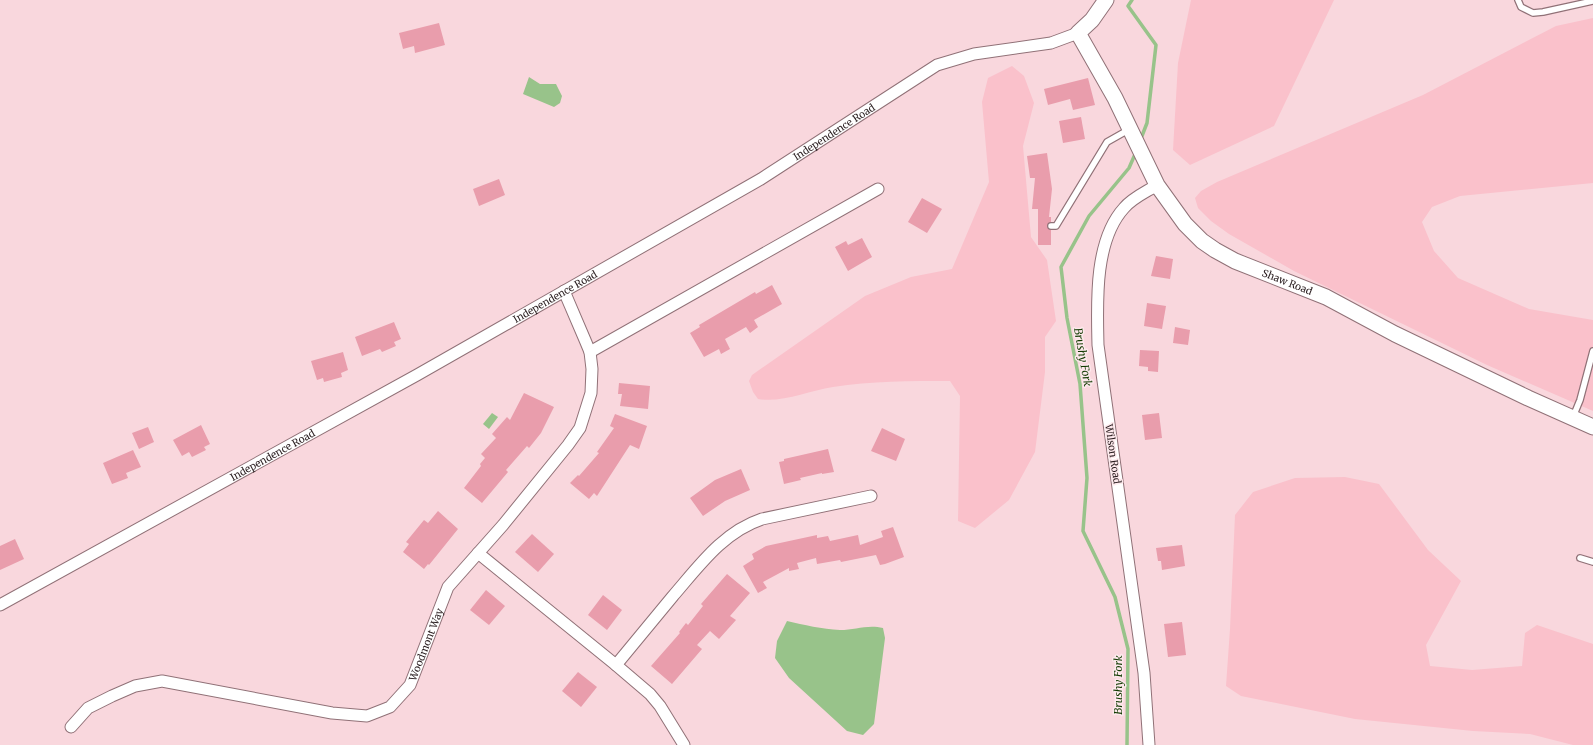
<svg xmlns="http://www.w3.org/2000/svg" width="1593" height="745" viewBox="0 0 1593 745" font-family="Merriweather,serif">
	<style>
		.green { fill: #fac1cb }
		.water { fill: #98c38a }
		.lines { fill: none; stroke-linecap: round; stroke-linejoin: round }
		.stream { stroke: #98c38a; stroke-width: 3.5 }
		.building { fill: #e99dac }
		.service-casing { stroke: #907177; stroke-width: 8 }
		.minor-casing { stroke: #907177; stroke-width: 13 }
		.secondary-casing { stroke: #907177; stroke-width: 17 }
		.service { stroke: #fff; stroke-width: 5.5 }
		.minor { stroke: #fff; stroke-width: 11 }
		.secondary { stroke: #fff; stroke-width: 15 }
		.labels { text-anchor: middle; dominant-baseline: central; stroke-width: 3; stroke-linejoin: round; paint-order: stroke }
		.street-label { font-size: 10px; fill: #291d1f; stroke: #fde9ec }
		.water-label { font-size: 11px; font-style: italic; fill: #113a00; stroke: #fde9ec }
	</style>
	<rect width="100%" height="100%" fill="#f9d7dd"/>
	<g class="green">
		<polygon points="1191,0 1334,0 1274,126 1190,165 1173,150 1178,63"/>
		<polygon points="1593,18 1593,183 1460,196 1432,207 1422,222 1434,251 1458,278 1529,309 1593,320 1593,411 1487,365 1294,271 1229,234 1211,221 1198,208 1195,198 1201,191 1217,182 1423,95 1556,26"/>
		<path d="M1012 66 1024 76 1034 103 1023 146 1031 237 1047 260 1056 321 1045 337V372L1035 452 1009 500 975 528 958 521 960 396 950 381C911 381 871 381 833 387 808 391 782 403 758 399L753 392 749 381 752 375 865 296 911 277 952 269 989 182 982 102 988 78Z"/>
		<polygon points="1345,477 1379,484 1428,550 1461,581 1426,645 1430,666 1472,670 1522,666 1525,633 1537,625 1593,644 1593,745 1573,745 1530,734 1473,731 1355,719 1241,696 1226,686 1230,629 1235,515 1253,492 1295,478"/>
	</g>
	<g class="water">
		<polygon points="529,77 540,84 556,84 562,96 560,103 554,107 523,94"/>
		<polygon points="492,413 498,417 489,429 483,424"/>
		<path d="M787 621C804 625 822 629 840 630 855 630 868 624 883 628L885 638 874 724 863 735 847 731 789 678 775 658 777 641Z"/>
	</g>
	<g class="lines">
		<g class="stream">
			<polyline points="1132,0 1128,6 1156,45 1147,123 1140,141"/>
			<polyline points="1127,745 1128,649 1115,597 1083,531 1087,478 1080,384 1067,318 1061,267 1089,216 1129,168 1136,152"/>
		</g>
	</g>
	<g class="building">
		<polygon points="439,23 445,45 415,53 414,46 403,49 399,33"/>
		<polygon points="1088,78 1095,105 1073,110 1070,99 1048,105 1044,89"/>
		<polygon points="1081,117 1085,139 1063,143 1059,121"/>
		<polygon points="1047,153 1052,189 1049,217 1051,217 1051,222 1047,226 1048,228 1051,230 1051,245 1038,245 1038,209 1032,209 1035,178 1030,178 1027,156"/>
		<polygon points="499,179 505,195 479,206 473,189"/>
		<polygon points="922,198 942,209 927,233 908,222"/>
		<polygon points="862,238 872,257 848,271 835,247 846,241 848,245"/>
		<polygon points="1156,256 1173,259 1170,279 1151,276"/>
		<polygon points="772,285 782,304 754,320 758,327 750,333 746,327 725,339 730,349 721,354 719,349 704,357 690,333 700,327 699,325 755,292 756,294"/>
		<polygon points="1147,303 1166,306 1162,329 1144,326"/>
		<polygon points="394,322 401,339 394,342 396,346 382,352 380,349 362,356 355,337"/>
		<polygon points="1175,327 1190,330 1188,345 1173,343"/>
		<polygon points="1140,350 1159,351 1158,372 1148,371 1148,367 1139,366"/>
		<polygon points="343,352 348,370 341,373 342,377 324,382 323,378 317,380 311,361"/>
		<polygon points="619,383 650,386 648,409 620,406 622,394 618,394"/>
		<polygon points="524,393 554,407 541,433 529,448 527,446 506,470 508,472 482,503 464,488 481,466 480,464 485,458 481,454 496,438 492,434 507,417 510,420"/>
		<polygon points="1159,413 1162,438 1145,440 1142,415"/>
		<polygon points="615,414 647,426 639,449 630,445 597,496 594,493 589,499 570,483 578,475 579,476 599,453 597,452 614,428 610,426"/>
		<polygon points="201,425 210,444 204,447 206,450 192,457 189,452 182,456 173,440"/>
		<polygon points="148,427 154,442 139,449 132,433"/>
		<polygon points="882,428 905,439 896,461 871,451"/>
		<polygon points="828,449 834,472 822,474 822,473 800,478 801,480 784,484 779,462 784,461 784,459"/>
		<polygon points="133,450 141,467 126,473 128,478 112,484 103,463"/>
		<polygon points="741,469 750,490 725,501 703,516 690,498 715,480"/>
		<polygon points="438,511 458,529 429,565 428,564 424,569 403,552 409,544 406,542 424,520 428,523"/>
		<polygon points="893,527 904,557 885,564 880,565 876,555 841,562 840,560 817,564 816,558 797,563 799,569 789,571 789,568 763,582 767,588 758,593 743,566 754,559 752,554 766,546 817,535 817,538 828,536 830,541 858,535 860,545 883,537 881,531"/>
		<polygon points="532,534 554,554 538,572 515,552"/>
		<polygon points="15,539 24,559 0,570 0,546"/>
		<polygon points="1182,545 1185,566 1162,570 1161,561 1158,561 1156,548"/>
		<polygon points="727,574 750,593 730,616 736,620 719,639 710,631 697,645 702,649 672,684 651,666 680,633 679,632 686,623 688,625 703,606 701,604"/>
		<polygon points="486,590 505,606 489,625 470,610"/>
		<polygon points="603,595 622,610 607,630 588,615"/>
		<polygon points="1182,622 1186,655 1168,657 1164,624"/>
		<polygon points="578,672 597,687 581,707 562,691"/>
	</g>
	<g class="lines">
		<g class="service-casing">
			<g id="service">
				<polyline points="1518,0 1521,7 1533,13 1543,12 1593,1"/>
				<polyline points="1051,226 1056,226 1107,142 1130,129"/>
				<polyline points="1573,417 1580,400 1593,351"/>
				<polyline points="1580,558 1593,562"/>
			</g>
		</g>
		<g class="minor-casing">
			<g id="minor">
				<polyline points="590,352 878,189"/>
				<polyline points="478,553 616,665 650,694 660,706 684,745"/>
				<path id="s1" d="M0 605 417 375 761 179 937 65 974 54 1051 43 1078 33"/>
				<path d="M616 665C635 642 654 619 673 596 699 566 723 532 762 519L871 496"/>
				<path id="s2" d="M71 727 88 708 112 696 135 686 162 681 332 713 367 716 390 707 410 685 448 587 503 525 568 445 580 428 591 393 592 369 590 352 585 340 564 291"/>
				<path d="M1149 745 1144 673 1098 345C1097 303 1094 241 1124 208 1132 198 1146 192 1157 185"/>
			</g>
		</g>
		<g class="secondary-casing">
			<g id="secondary">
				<path id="s3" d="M1106 0 1092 20 1078 33 1115 98 1157 185 1185 224 1202 241 1215 250 1235 261 1326 297 1395 334 1528 398 1593 427"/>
			</g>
		</g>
		<use href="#service" class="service"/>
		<use href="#minor" class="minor"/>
		<use href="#secondary" class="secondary"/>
	</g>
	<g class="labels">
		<g class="street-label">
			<text stroke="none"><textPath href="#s1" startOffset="959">Independence Road</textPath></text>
			<text stroke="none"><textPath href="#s3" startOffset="382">Shaw Road</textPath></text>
			<text stroke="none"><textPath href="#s1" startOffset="635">Independence Road</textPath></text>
			<text transform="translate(1113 454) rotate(82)">Wilson Road</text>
			<text stroke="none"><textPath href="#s1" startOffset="311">Independence Road</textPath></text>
			<text stroke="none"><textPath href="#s2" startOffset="411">Woodmont Way</textPath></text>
		</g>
		<g class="water-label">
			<text transform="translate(1083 357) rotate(80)">Brushy Fork</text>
			<text transform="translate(1118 685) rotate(-90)">Brushy Fork</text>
		</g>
	</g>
</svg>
